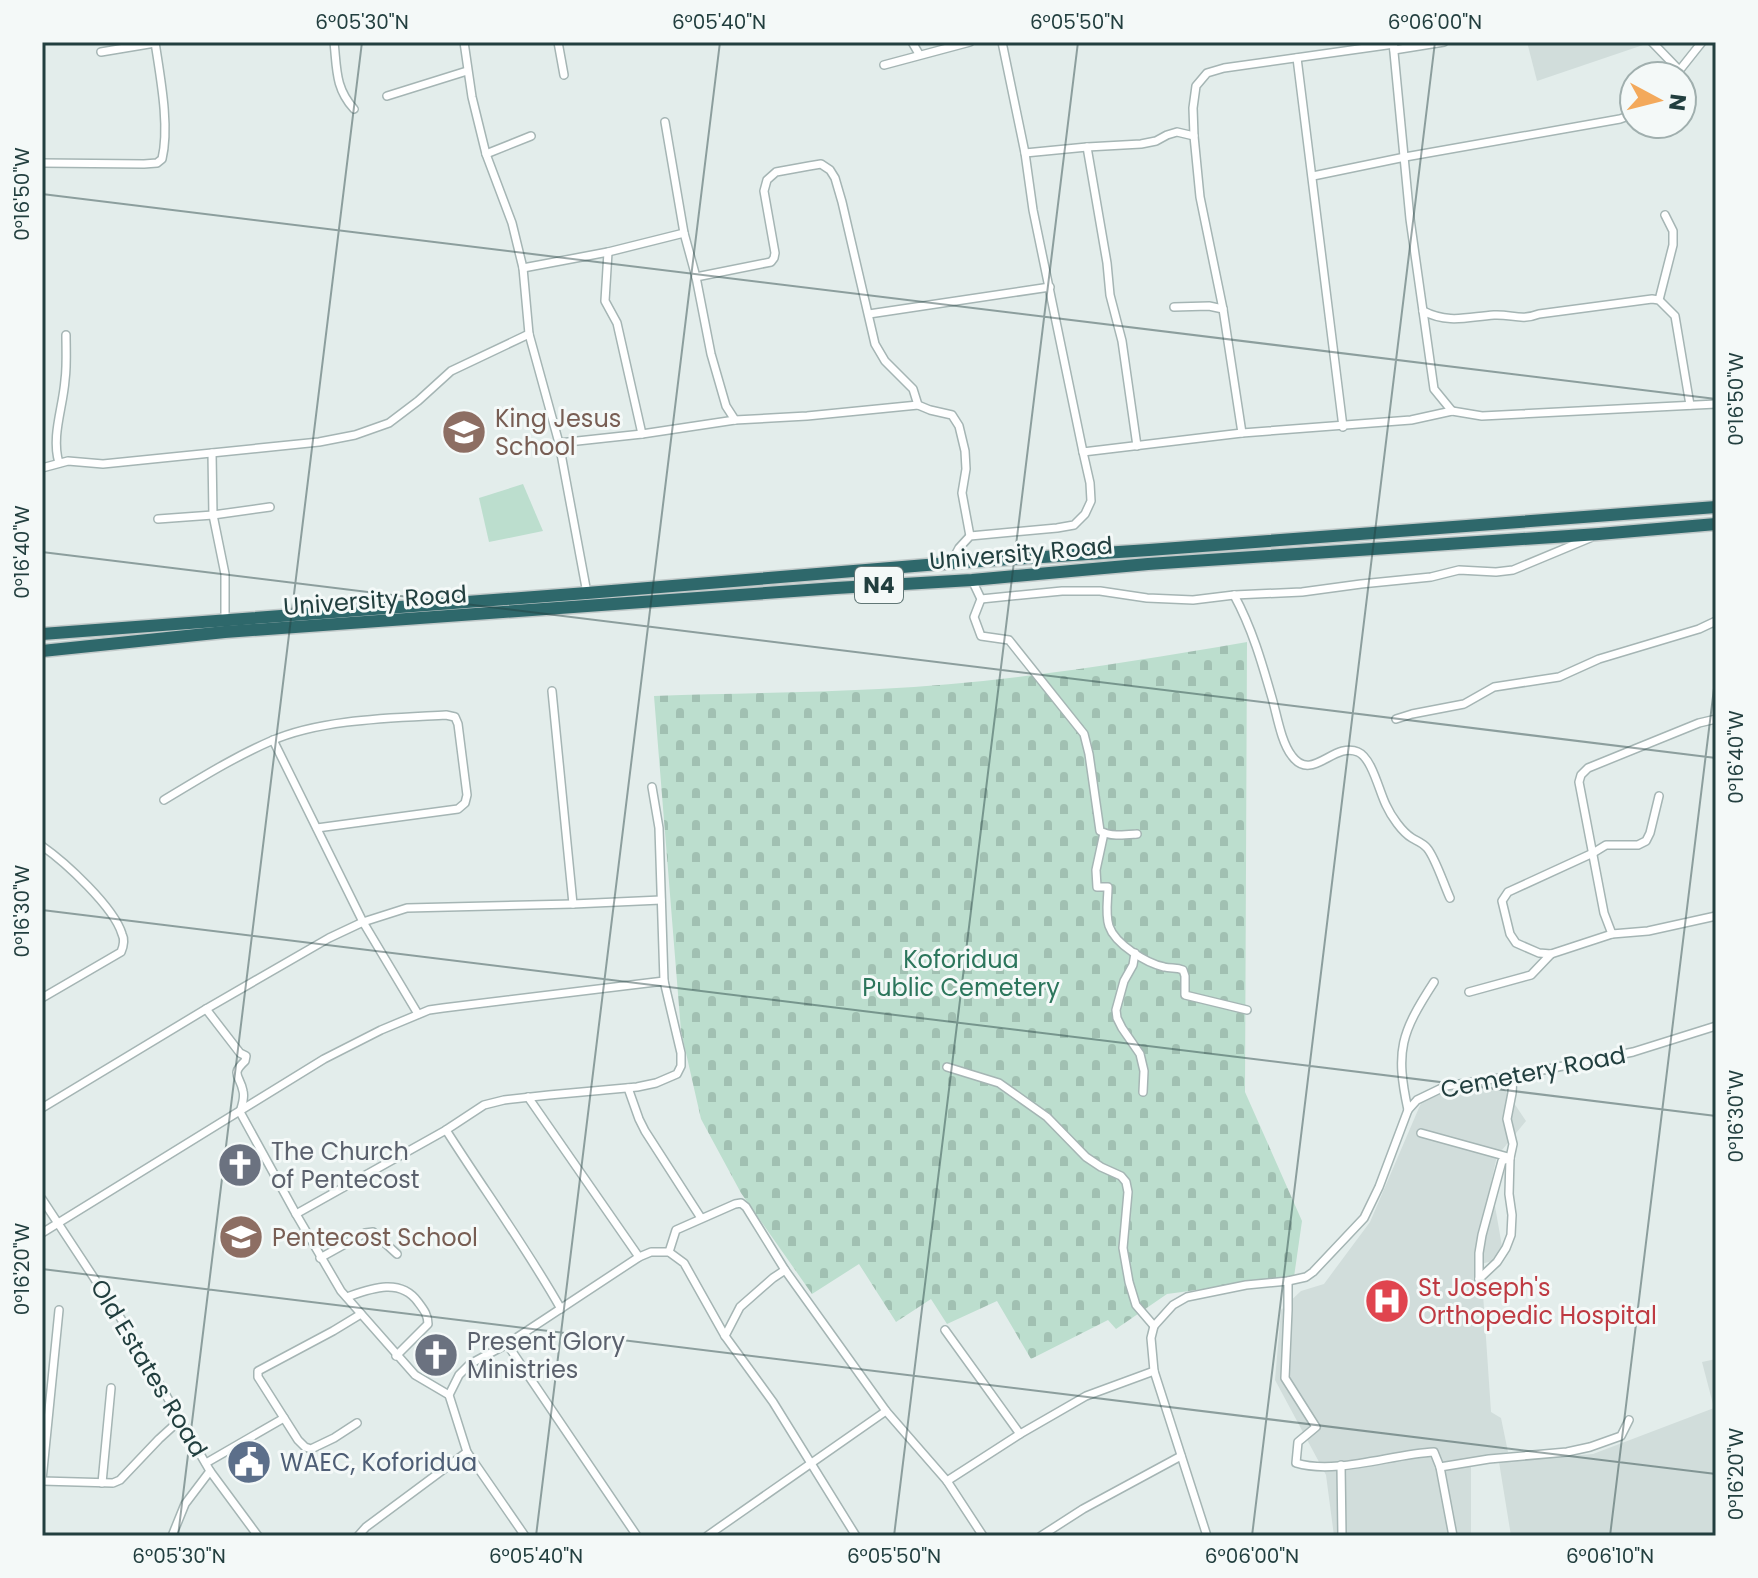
<svg xmlns="http://www.w3.org/2000/svg" width="1758" height="1578" viewBox="0 0 1758 1578" font-family="Poppins,sans-serif">
	<style>
		.built { fill: #d1dddb }
		.cemetery { fill: url(#cemetery-stones) }
		.park { fill: #bcdece }
		.lines { fill: none; stroke-linecap: round; stroke-linejoin: round }
		.street-casing { stroke: #a5b5b4; stroke-width: 10 }
		.highway-casing { stroke: #c1c9c9; stroke-width: 15 }
		.street { stroke: #fff; stroke-width: 7 }
		.highway { stroke: #2e686b; stroke-width: 12 }
		.ticks { fill: none; stroke: #223f3f; stroke-width: 2; stroke-opacity: 0.45 }
		.labels { text-anchor: middle; dominant-baseline: central; stroke-width: 6; stroke-linejoin: round; paint-order: stroke }
		.shield { fill: #f4f9f8; stroke: #617776; stroke-width: 2 }
		.shield-label { font-size: 22px; font-weight: bold; fill: #223f3f }
		.education-label { font-size: 24px; fill: #785e54; stroke: #f4f9f8; text-anchor: start }
		.street-label { font-size: 24px; fill: #223f3f; stroke: #f4f9f8 }
		.park-label { font-size: 24px; fill: #2c765c; stroke: #f4f9f8 }
		.worship-label { font-size: 24px; fill: #5b616d; stroke: #f4f9f8; text-anchor: start }
		.health-label { font-size: 24px; fill: #be3a42; stroke: #f4f9f8; text-anchor: start }
		.service-label { font-size: 24px; fill: #4e5e75; stroke: #f4f9f8; text-anchor: start }
		.neatline { fill: none; stroke: #223f3f; stroke-width: 3 }
		.ticks-label { font-size: 20px; text-anchor: middle; fill: #223f3f }
	</style>
	<defs>
		<pattern id="cemetery-stones" width="16" height="16" patternUnits="userSpaceOnUse" patternTransform="scale(2)"><rect width="16" height="16" fill="#bcdece"/><path d="M2 7V4a2 2 0 0 1 4 0v3zM10 15v-3a2 2 0 0 1 4 0v3z" fill="#a1c0b2"/></pattern>
	</defs>
	<rect width="100%" height="100%" fill="#e3edeb"/>
	<g class="built">
		<polygon points="1527,42 1644,42 1646,44 1537,81"/>
		<polygon points="1499,1081 1526,1121 1497,1156 1491,1183 1504,1258 1481,1264 1491,1412 1501,1418 1508,1452 1471,1459 1471,1536 1334,1536 1326,1475 1275,1380 1281,1310 1301,1291 1324,1284 1370,1222 1421,1103 1457,1087"/>
		<polygon points="1716,1359 1716,1536 1511,1536 1499,1462 1593,1454 1714,1408 1702,1362"/>
	</g>
	<path class="cemetery" d="M1247 642 1245 1092 1302 1221 1294 1277 1167 1294 1116 1329 1108 1320 1031 1359 997 1301 947 1324 931 1299 896 1322 859 1264 812 1294 741 1193 701 1119 681 1031 654 696C729 693 804 693 879 689 1002 683 1125 663 1247 642Z"/>
	<polygon class="park" points="523,484 543,531 489,542 479,498"/>
	<g class="lines">
		<g class="street-casing">
			<g id="street">
				<path d="M334 42C337 69 335 88 354 109"/>
				<polyline points="464,42 472,97 486,154 512,223 523,268 529,334 559,443 587,593"/>
				<polyline points="558,42 564,75"/>
				<polyline points="912,42 919,54"/>
				<polyline points="1002,42 1025,153 1033,210 1083,452 1242,433 1411,420 1452,411 1482,416 1716,404"/>
				<polyline points="1393,42 1410,219 1434,389 1452,411"/>
				<polyline points="1652,42 1679,70"/>
				<polyline points="1394,50 1444,42"/>
				<polyline points="101,52 155,43"/>
				<polyline points="1297,58 1343,427"/>
				<polyline points="884,65 970,42"/>
				<polyline points="1675,76 1702,42"/>
				<polyline points="387,96 467,71"/>
				<polyline points="665,122 684,233 696,277 711,354 726,406 735,420"/>
				<polyline points="1087,147 1107,263 1110,295 1122,341 1137,446"/>
				<polyline points="1025,153 1087,147 1141,144 1156,141 1167,135 1177,132 1194,136"/>
				<polyline points="486,154 531,136"/>
				<path d="M42 163 144 164 157 163 162 159C170 126 160 76 155 42"/>
				<polyline points="1313,176 1405,157 1620,119 1634,114"/>
				<polyline points="608,252 605,301 617,323 642,434"/>
				<polyline points="523,268 608,252 684,233"/>
				<polyline points="696,277 771,262 774,258 775,253 764,191 767,180 776,172 809,166 821,164 830,170 835,178 842,202 875,344 885,361 913,389 918,405 930,410 952,415 959,426 965,451 966,469 962,493 970,536"/>
				<polyline points="1659,300 1673,245 1673,231 1665,215"/>
				<polyline points="1174,307 1209,306 1223,309"/>
				<path d="M1423 311C1449 324 1467 317 1494 315 1512 314 1521 321 1539 314L1652 299 1659 300 1675 316 1690 405"/>
				<polyline points="869,314 1050,287"/>
				<polyline points="1242,433 1223,309 1200,197 1194,136 1193,108 1196,86 1207,73 1224,68 1394,44"/>
				<polyline points="559,443 642,434 735,420 807,416 918,405"/>
				<polyline points="212,453 213,515 225,574 225,622"/>
				<path d="M59 463C51 436 63 408 65 380 67 366 66 350 66 335"/>
				<polyline points="42,468 68,461 103,464 319,442 355,435 389,423 418,401 451,371 529,334"/>
				<polyline points="158,519 213,515 270,507"/>
				<polyline points="951,563 959,548 970,536 1057,528 1074,525 1085,514 1091,501 1090,483 1083,452"/>
				<path d="M972 580 981 599 974 617 981 636 1009 640 1084 734 1089 754 1100 831C1111 837 1125 835 1137 834"/>
				<path d="M1234 595C1252 628 1262 663 1272 698 1277 715 1281 742 1292 756 1312 783 1334 741 1358 752 1372 758 1379 791 1386 805 1391 816 1402 832 1412 838 1417 841 1423 843 1427 848 1435 857 1444 885 1450 898"/>
				<polyline points="981,599 1062,591 1100,591 1147,598 1193,600 1234,595 1302,592 1361,584 1431,577 1459,570 1496,572 1513,570 1590,538"/>
				<polyline points="552,691 573,904"/>
				<polyline points="1396,719 1412,714 1464,704 1494,687 1559,677 1599,659 1699,629 1716,621"/>
				<polyline points="1716,719 1699,723 1588,768 1581,775 1579,782 1604,913 1612,934 1648,931 1716,916"/>
				<polyline points="273,740 363,922 418,1014"/>
				<path d="M164 800C199 779 234 757 271 741 321 719 392 718 446 715L455 717 458 724 467 795 465 803 458 809 317 828"/>
				<path d="M1104 833 1096 870 1097 887H1108C1108 899 1105 914 1109 926 1115 944 1146 963 1164 967 1171 969 1176 967 1183 970L1185 976V995L1247 1010"/>
				<path d="M42 846C65 862 114 907 122 934 125 940 124 945 121 952L42 998"/>
				<polyline points="1612,934 1551,954 1539,953 1516,943 1510,934 1502,901 1508,892 1593,853 1606,845 1638,845 1646,841 1650,833 1659,796"/>
				<polyline points="1135,953 1133,965 1124,981 1116,1010 1117,1018 1122,1028 1140,1054 1144,1071 1143,1092"/>
				<polyline points="1469,992 1531,975 1551,954"/>
				<path d="M206 1009 240 1053 246 1056 245 1061C230 1075 240 1075 243 1091 245 1098 242 1105 240 1112L296 1214 341 1291 415 1375 449 1395"/>
				<polyline points="947,1067 999,1083 1047,1117 1086,1157 1101,1167 1121,1176 1126,1182 1128,1192 1123,1248 1129,1282 1136,1305 1154,1326"/>
				<polyline points="628,1088 639,1119 645,1131 701,1218"/>
				<polyline points="528,1097 639,1257"/>
				<polyline points="42,1108 206,1009 329,938 363,922 407,908 573,904 661,900"/>
				<path d="M1408 1110C1395 1050 1401 1033 1434 982"/>
				<path d="M446 1130C484 1190 526 1247 561 1309"/>
				<polyline points="1421,1133 1508,1157"/>
				<polyline points="42,1199 127,1328 210,1471 258,1536"/>
				<polyline points="296,1214 446,1130 484,1105 504,1100 549,1095 637,1087 656,1083 677,1074 681,1066 681,1053 664,981 659,828 652,787"/>
				<polyline points="42,1233 324,1059 381,1030 429,1010 443,1008 664,981"/>
				<polyline points="669,1252 676,1230 735,1204 741,1203 746,1207 785,1270 833,1337 886,1411 947,1481 983,1536"/>
				<polyline points="320,1258 365,1233 373,1232 397,1254"/>
				<polyline points="1479,1279 1497,1262 1506,1248 1511,1235 1512,1215 1509,1194 1510,1158 1513,1144 1507,1119 1512,1093 1513,1076"/>
				<polyline points="1479,1279 1479,1253 1482,1235 1502,1161 1510,1158"/>
				<path d="M1288 1281V1310L1285 1378 1316 1427 1298 1442 1296 1463C1336 1475 1392 1454 1434 1452L1440 1467 1453 1536"/>
				<path d="M347 1297C370 1289 400 1277 418 1302 424 1310 428 1315 428 1324L396 1356"/>
				<polyline points="945,1330 1020,1434"/>
				<polyline points="725,1336 740,1307 773,1278 785,1270"/>
				<polyline points="507,1344 637,1536"/>
				<polyline points="357,1423 334,1438 311,1449 305,1447 298,1440 258,1377 258,1371 333,1331 361,1314"/>
				<polyline points="206,1463 284,1418"/>
				<polyline points="1341,1465 1342,1536"/>
				<polyline points="1440,1467 1489,1459 1567,1452 1590,1447 1621,1436 1629,1420"/>
				<polyline points="42,1480 59,1310"/>
				<polyline points="42,1481 113,1483 120,1480 159,1439 181,1419"/>
				<polyline points="947,1481 1020,1434 1086,1396 1154,1371"/>
				<polyline points="102,1483 111,1388"/>
				<polyline points="172,1536 185,1504 210,1471"/>
				<polyline points="358,1536 366,1527 467,1452"/>
				<polyline points="525,1536 467,1452 449,1395 459,1375 470,1364 507,1344 639,1257 651,1252 669,1252 684,1263 725,1336 773,1402 856,1536"/>
				<polyline points="707,1536 886,1411"/>
				<polyline points="1041,1536 1083,1509 1181,1456"/>
				<polyline points="1207,1536 1154,1371 1151,1338 1154,1326 1173,1305 1187,1297 1246,1285 1288,1281 1306,1277 1313,1272 1364,1218 1379,1187 1408,1110 1417,1100 1446,1086 1513,1076 1633,1052 1716,1026"/>
			</g>
		</g>
		<g class="highway-casing">
			<g id="highway">
				<polyline points="42,634 587,593 951,563 1149,550 1716,507"/>
				<polyline points="42,651 225,632 836,588 972,580 1148,564 1599,534 1716,524"/>
			</g>
		</g>
		<use href="#street" class="street"/>
		<use href="#highway" class="highway"/>
	</g>
	<path class="ticks" d="M42 194 1716 399M42 552 1716 758M42 910 1716 1116M42 1269 1716 1474M178 1536 362 42M536 1536 720 42M894 1536 1078 42M1252 1536 1435 42M1610 1536 1716 672"/>
	<defs>
		<g id="school-disc" transform="scale(2.3)"><circle r="9.5" fill="#8d6e63" stroke="#f4f9f8"/><path d="M0-5L7-2L0 1L-7-2ZM-4 1L0 2.5L4 1V4Q0 6-4 4Z" fill="#fff"/></g>
		<g id="church-disc" transform="scale(2.3)"><circle r="9.5" fill="#6b7280" stroke="#f4f9f8"/><path d="M-1.2-6h2.4v3.5h3.3v2.4h-3.3V6h-2.4V-.1h-3.3v-2.4h3.3Z" fill="#fff"/></g>
		<g id="hospital-disc" transform="scale(2.3)"><circle r="9.5" fill="#e0444e" stroke="#f4f9f8"/><path d="M-5-5h3v3.5h4V-5h3V5h-3V1.5h-4V5h-3Z" fill="#fff"/></g>
		<g id="civic-disc" transform="scale(2.3)"><circle r="9.5" fill="#5c6f8a" stroke="#f4f9f8"/><path d="M-.6-6.5H3V-4.5H.6V-3L4-1V1h2V6H-6V1h2V-1L-.6-3ZM-1.2 2.5V6h2.4V2.5Z" fill="#fff"/></g>
	</defs>
	<g fill-rule="evenodd">
		<use href="#school-disc" x="464" y="432"/>
		<use href="#church-disc" x="240" y="1165"/>
		<use href="#school-disc" x="241" y="1237"/>
		<use href="#hospital-disc" x="1387" y="1301"/>
		<use href="#church-disc" x="436" y="1355"/>
		<use href="#civic-disc" x="249" y="1462"/>
	</g>
	<g class="labels">
		<rect class="shield" x="855" y="567" width="48" height="36" rx="6"/>
		<g class="shield-label">
			<text x="879" y="585">N4</text>
		</g>
		<g class="education-label">
			<text x="495" y="418">King Jesus<tspan x="495" dy="28">School</tspan></text>
			<text x="272" y="1237">Pentecost School</text>
		</g>
		<g class="street-label">
			<text transform="translate(1021 553) rotate(-5)">University Road</text>
			<text transform="translate(375 600) rotate(-4)">University Road</text>
			<text transform="translate(1533 1072) rotate(-11)">Cemetery Road</text>
			<text transform="translate(149 1368) rotate(59)">Old Estates Road</text>
		</g>
		<g class="park-label">
			<text x="961" y="959">Koforidua<tspan x="961" dy="28">Public Cemetery</tspan></text>
		</g>
		<g class="worship-label">
			<text x="271" y="1151">The Church<tspan x="271" dy="28">of Pentecost</tspan></text>
			<text x="467" y="1341">Present Glory<tspan x="467" dy="28">Ministries</tspan></text>
		</g>
		<g class="health-label">
			<text x="1418" y="1287">St Joseph's<tspan x="1418" dy="28">Orthopedic Hospital</tspan></text>
		</g>
		<g class="service-label">
			<text x="280" y="1462">WAEC, Koforidua</text>
		</g>
	</g>
	<rect width="1758" height="1578" fill="none" stroke="#f4f9f8" stroke-width="88"/>
	<g transform="translate(1658 100) rotate(97)"><circle r="38" fill="#f4f9f8" stroke="#a0afae" stroke-width="2"/>
	<path d="M0-6L14 30L0 20L-14 30Z" fill="#f3a95b"/>
	<text y="-12" font-size="22" font-weight="bold" text-anchor="middle" fill="#223f3f">N</text>
	</g>
	<rect x="44" y="44" width="1670" height="1490" class="neatline"/>
	<g class="ticks-label">
		<text x="362" y="29">6°05'30"N</text>
		<text x="719" y="29">6°05'40"N</text>
		<text x="1077" y="29">6°05'50"N</text>
		<text x="1435" y="29">6°06'00"N</text>
		<text transform="translate(22 194) rotate(-90)" y="7">0°16'50"W</text>
		<text transform="translate(1736 399) rotate(-90)" y="7">0°16'50"W</text>
		<text transform="translate(22 552) rotate(-90)" y="7">0°16'40"W</text>
		<text transform="translate(1736 757) rotate(-90)" y="7">0°16'40"W</text>
		<text transform="translate(22 911) rotate(-90)" y="7">0°16'30"W</text>
		<text transform="translate(1736 1116) rotate(-90)" y="7">0°16'30"W</text>
		<text transform="translate(22 1269) rotate(-90)" y="7">0°16'20"W</text>
		<text transform="translate(1736 1474) rotate(-90)" y="7">0°16'20"W</text>
		<text x="179" y="1563">6°05'30"N</text>
		<text x="536" y="1563">6°05'40"N</text>
		<text x="894" y="1563">6°05'50"N</text>
		<text x="1252" y="1563">6°06'00"N</text>
		<text x="1610" y="1563">6°06'10"N</text>
	</g>
</svg>
